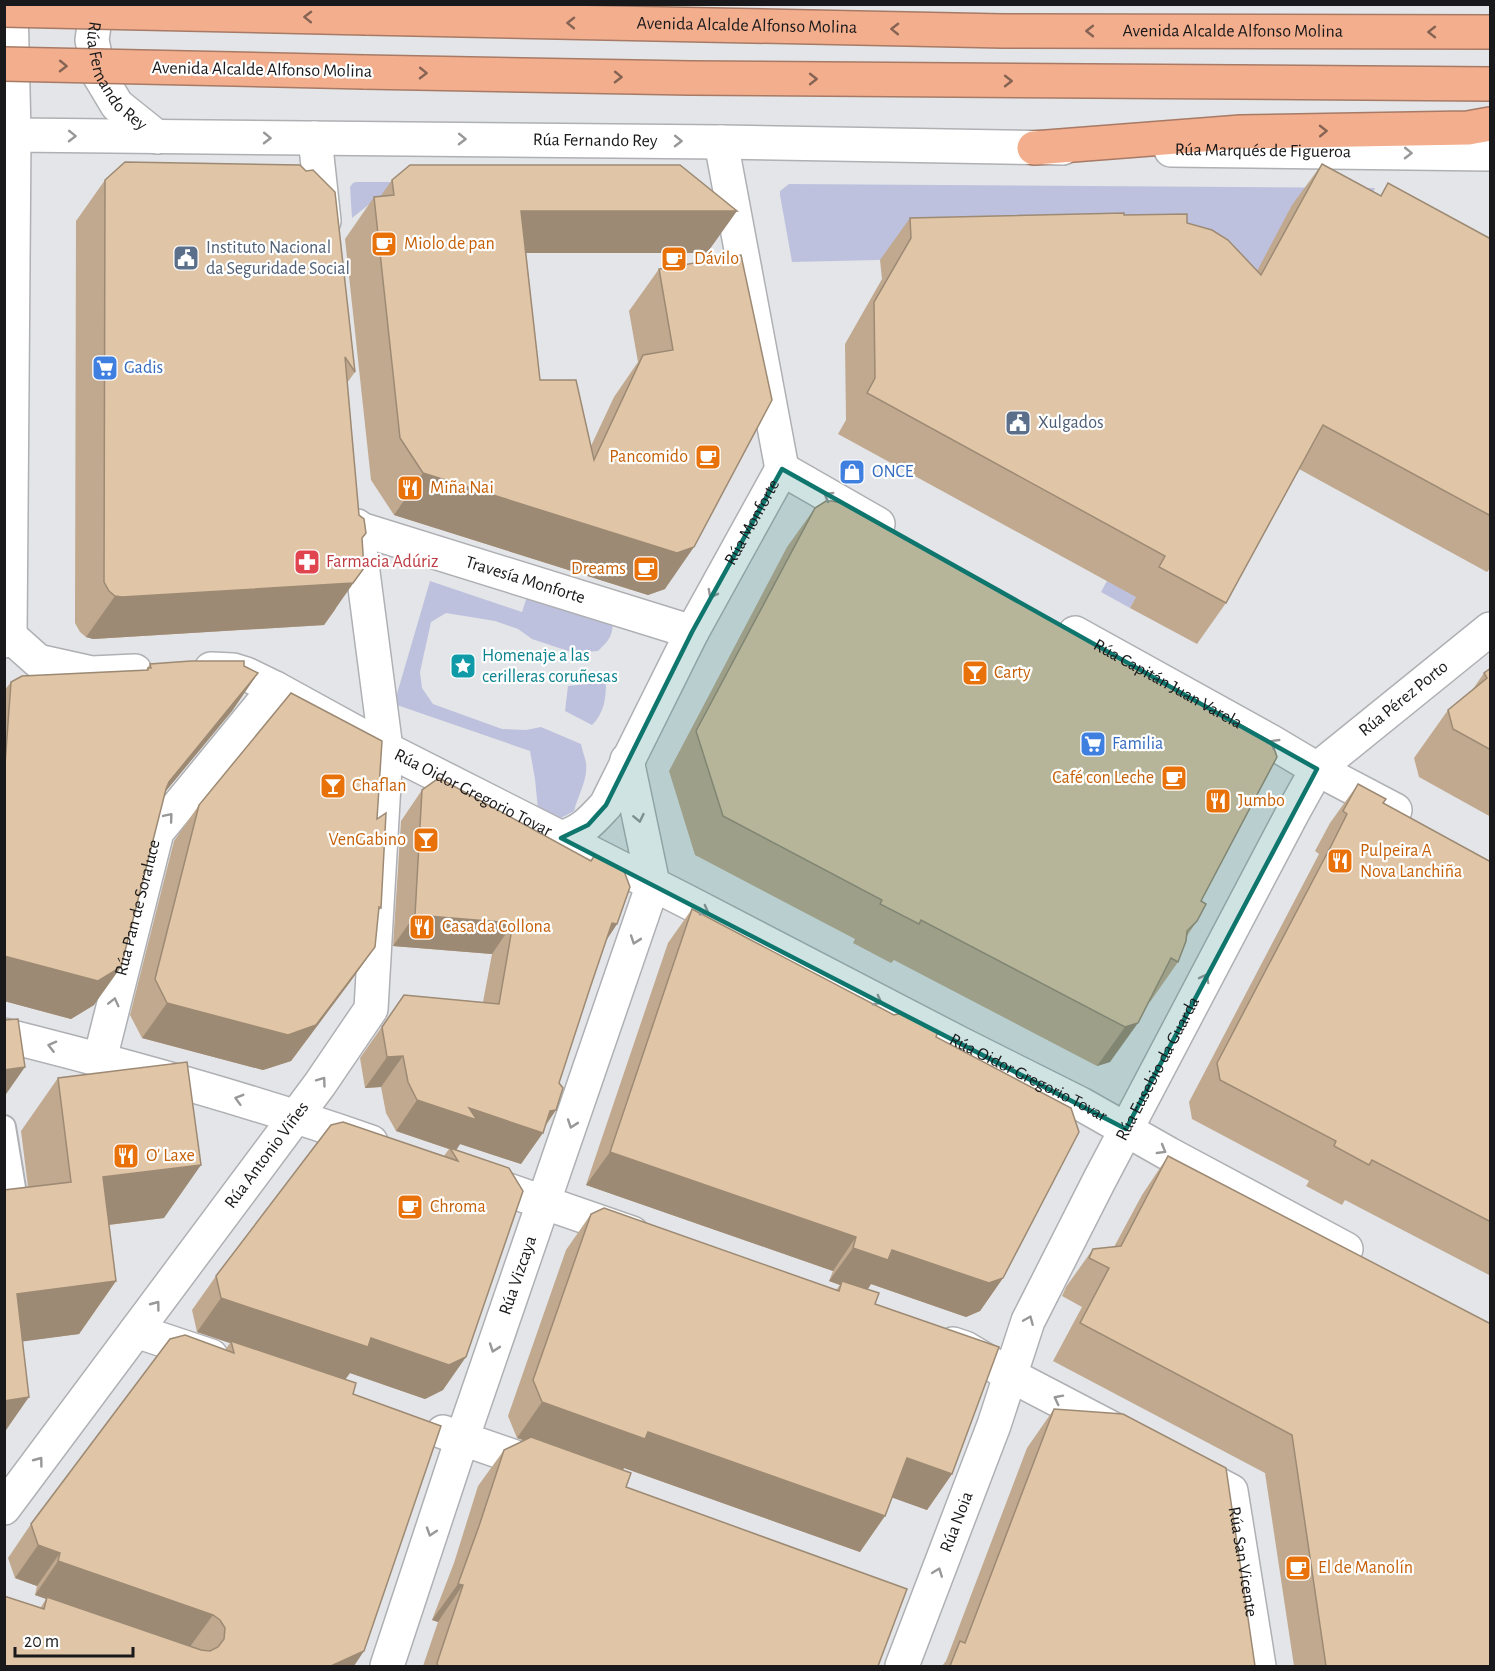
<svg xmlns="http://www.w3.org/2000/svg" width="1495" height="1671" viewBox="0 0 1495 1671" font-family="'Alegreya Sans',sans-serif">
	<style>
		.green { fill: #bec1dd }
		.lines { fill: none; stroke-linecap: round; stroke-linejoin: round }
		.lane-casing { stroke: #afb0b3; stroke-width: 26 }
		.street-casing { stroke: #afb0b3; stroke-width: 36 }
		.secondary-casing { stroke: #afb0b3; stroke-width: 36 }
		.highway-casing { stroke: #a77a65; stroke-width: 36 }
		.lane { stroke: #fff; stroke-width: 22 }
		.street { stroke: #fff; stroke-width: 33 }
		.secondary { stroke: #fff; stroke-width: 33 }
		.highway { stroke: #f3ae8d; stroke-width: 33 }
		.highway-bridge-casing { stroke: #a77a65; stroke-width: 36; stroke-linecap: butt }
		.highway-bridge { stroke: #f3ae8d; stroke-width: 33 }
		.wall { fill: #c1a98f }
		.shaded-wall { fill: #9d8a74 }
		.building { fill: #e0c5a6; stroke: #9d8a74; stroke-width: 1.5 }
		.oneway { stroke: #866454 }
		.oneway2 { stroke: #989898 }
		.marked { fill: #0f766e; fill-opacity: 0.2; stroke: #0f766e; stroke-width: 4.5; stroke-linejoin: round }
		.labels { text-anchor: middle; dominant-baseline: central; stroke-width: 4.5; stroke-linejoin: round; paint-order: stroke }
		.street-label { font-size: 18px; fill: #19191b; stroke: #fff }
		.food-label { font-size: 18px; fill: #c56008; stroke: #fff; text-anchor: start }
		.service-label { font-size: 18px; fill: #4e5e75; stroke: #fff; text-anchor: start }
		.shop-label { font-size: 18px; fill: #366cbe; stroke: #fff; text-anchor: start }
		.health-label { font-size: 18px; fill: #be3a42; stroke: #fff; text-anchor: start }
		.culture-label { font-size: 18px; fill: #0d838f; stroke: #fff; text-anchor: start }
	</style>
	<rect width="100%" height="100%" fill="#e4e5e8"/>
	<g class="green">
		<polygon points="356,182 401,182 401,197 377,198 352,218 350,187 353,183"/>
		<polygon points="789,184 1375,188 1359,225 1256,380 1130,608 1101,592 1208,394 1094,255 792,262 780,195 780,191"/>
		<path d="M430 581 522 612 529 590 613 619C613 635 610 640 598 651L574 653 532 639 518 629 495 621 446 613 431 622 420 672 422 688 433 704 502 729 526 730 541 727 581 744C582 750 585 757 586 763 588 780 578 795 574 811L561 818 538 810 535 779 530 751 394 704Z"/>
		<path d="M606 682C606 699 604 713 592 725L565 711 568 686Z"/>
	</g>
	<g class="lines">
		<g class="lane-casing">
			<polyline id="lane" points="4,1127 14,1188"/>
		</g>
		<g class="street-casing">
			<g id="street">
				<path id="s1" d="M97 4 92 40 99 75 117 105 157 137"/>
				<polyline points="315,138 324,221"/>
				<path id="s2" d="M1171 150 1490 154"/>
				<polyline points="782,469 878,524"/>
				<path id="s3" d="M357 528 692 632"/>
				<path id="s4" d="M1075 633 1270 741 1317 769 1395 810"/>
				<polyline points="10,636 38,661 92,673 135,671"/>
				<path id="s5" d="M4 641 10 636 14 135 721 142 1063 148"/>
				<path id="s6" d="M211 669 233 670 246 674 275 688 386 749 686 901 961 1044 1081 1104 1169 1154 1346 1249"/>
				<path id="s7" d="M561 838C583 831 591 821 606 805L692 632 782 469 721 142"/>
				<path d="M4 1035C128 1066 251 1100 371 1142"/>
				<path id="s8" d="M100 1059 157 832 275 688"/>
				<polyline points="479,1180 632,1233"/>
				<polyline points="136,1331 211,1356"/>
				<polyline points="953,1344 965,1348 1010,1375 1119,1432"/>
				<polyline points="443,1432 544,1467"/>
				<path id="s9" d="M1191 1470 1231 1491 1259 1666"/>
				<path id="s10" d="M4 1508 320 1084 371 1009 386 749 357 526"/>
				<path id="s11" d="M387 1666 462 1439 653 884 627 760"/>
				<path id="s12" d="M902 1666 994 1425 1028 1321 1099 1181 1292 814 1317 769 1490 629"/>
			</g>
		</g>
		<g class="secondary-casing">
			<polyline id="secondary" points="4,135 14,135 11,4"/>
		</g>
		<g class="highway-casing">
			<g id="highway">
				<path id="s13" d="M366 18 1003 31 1490 32"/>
				<polyline points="364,72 690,78 1490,84"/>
				<polyline points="1034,148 1241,132 1468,128 1490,124"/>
			</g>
		</g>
		<use href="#lane" class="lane"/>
		<use href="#street" class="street"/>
		<use href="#secondary" class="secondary"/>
		<use href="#highway" class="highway"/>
		<g class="highway-bridge-casing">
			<g id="highway-bridge">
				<polyline points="4,10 366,18"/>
				<polyline points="4,64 364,72"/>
			</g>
		</g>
		<use href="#highway-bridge" class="highway-bridge"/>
	</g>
	<g class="wall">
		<polygon points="1322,164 1380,196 1388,183 1491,239 1491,567 1487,572 1299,469 1226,603 1197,644 1130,608 1136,597 838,434 846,420 845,344 882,279 880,260 910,218 1124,215 1187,223 1257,271 1292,205"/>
		<polygon points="300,165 355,372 347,383 359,515 366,533 362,539 335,610 324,625 93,639 86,637 80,632 75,623 76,221 105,180"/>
		<polygon points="392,180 707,253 526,253 540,380 591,446 614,397 638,362 629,311 659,269 741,255 665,589 648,595 394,515 371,480 345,239 374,197 380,197"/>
		<polygon points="815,508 1201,901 1197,921 1187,936 1178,962 1150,1002 1149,1001 1110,1062 1097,1066 894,960 891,963 853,943 855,939 695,855 669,771 787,547"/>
		<polygon points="150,664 244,666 258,673 232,711 164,793 94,1005 71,1019 4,1001 4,691 11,682 146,670"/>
		<polygon points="1491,668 1491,817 1419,777 1414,758 1448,710 1473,689 1484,673"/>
		<polygon points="1358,784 1383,803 1491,862 1491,1276 1345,1200 1342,1205 1306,1186 1309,1181 1192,1119 1189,1102 1319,854 1315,851 1330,823"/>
		<polygon points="422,790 591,860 595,855 617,924 606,940 590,988 559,1083 556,1110 521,1164 460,1144 456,1150 509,1168 443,1390 425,1399 350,1373 345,1379 353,1394 354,1666 4,1666 46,1599 35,1595 37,1586 15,1578 8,1558 31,1524 225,1350 230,1343 197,1332 192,1310 216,1276 444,1156 449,1149 396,1131 386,1113 381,1087 365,1088 360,1058 404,995 483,1002 492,954 393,946 401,821"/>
		<polygon points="199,805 377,819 381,908 378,911 375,947 350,982 291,1061 263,1070 142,1038 130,1015 174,841"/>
		<polygon points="692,909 936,1037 1003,1278 980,1311 966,1317 871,1284 868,1289 952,1474 927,1510 892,1497 860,1552 624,1468 623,1470 626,1487 878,1666 423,1666 438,1622 432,1620 454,1563 478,1486 504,1450 524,1440 517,1438 508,1416 566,1250 591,1214 836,1290 840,1285 829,1281 833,1271 586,1185 668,943"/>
		<polygon points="58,1078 164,1218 109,1225 116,1281 79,1334 22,1341 28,1187 21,1131"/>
		<polygon points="1168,1156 1491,1666 1294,1666 1265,1473 1053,1361 1082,1307 1062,1296 1066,1287 1093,1249 1114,1247 1142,1195"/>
		<polygon points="1054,1409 1255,1666 942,1666 946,1661 1027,1448"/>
	</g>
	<g class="shaded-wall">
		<polygon points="521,211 737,211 707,253 492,253"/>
		<polygon points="423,473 694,547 665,589 648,595 394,515"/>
		<polygon points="364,568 324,625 93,639 86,637 115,596"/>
		<polygon points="258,673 232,711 142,820 169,782"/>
		<polygon points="415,915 513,923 492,954 393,946"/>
		<polygon points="612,923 617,924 596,956"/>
		<polygon points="375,947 350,982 291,1061 263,1070 142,1038 167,1003"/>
		<polygon points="4,956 121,967 94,1005 71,1019 4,1001"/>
		<polygon points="1138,1023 1110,1062 1097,1066 1125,1027"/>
		<polygon points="403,1056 381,1087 365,1088 387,1057"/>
		<polygon points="25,1067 4,1097 4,1070"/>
		<polygon points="417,1100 469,1108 556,1110 540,1132 543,1133 521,1164 460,1144 455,1152 450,1148 449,1149 396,1131"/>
		<polygon points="610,1152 856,1237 833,1271 586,1185"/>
		<polygon points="201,1165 164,1218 66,1230 103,1177"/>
		<polygon points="853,1248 892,1250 1003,1278 980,1311 966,1317 871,1284 865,1293 842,1281 840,1285 829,1281"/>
		<polygon points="116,1281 79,1334 4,1344 17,1294"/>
		<polygon points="221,1298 466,1357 443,1390 425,1399 350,1373 345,1380 231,1341 230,1343 197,1332"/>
		<polygon points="29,1397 4,1433 4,1401"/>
		<polygon points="542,1402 648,1432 885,1516 860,1552 624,1468 620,1475 517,1438"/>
		<polygon points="907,1458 952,1474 927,1510 882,1494"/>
		<polygon points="38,1545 60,1553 37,1586 15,1578"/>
		<polygon points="58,1561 213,1615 189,1648 35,1595"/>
		<polygon points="458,1584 463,1585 438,1622 432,1620"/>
		<polygon points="364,1651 354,1666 331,1666"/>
	</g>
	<g class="building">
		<polygon points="125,162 300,165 306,171 313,170 335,192 355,372 345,357 359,515 364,519 366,533 362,538 364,568 353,583 122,597 115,596 109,591 104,582 105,180"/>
		<polygon points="1322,164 1381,196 1388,183 1491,239 1491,516 1323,425 1226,603 1159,567 1165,556 867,393 875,378 874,302 911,238 910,218 1124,213 1124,215 1187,214 1187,223 1212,230 1228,240 1261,275"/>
		<polygon points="410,165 680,165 737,211 521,211 540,380 576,380 594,460 643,355 673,350 659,269 741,255 772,400 694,547 677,553 423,473 400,438 374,197 394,195 392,180"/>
		<polygon points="826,501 832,501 841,503 1272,742 1277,757 1201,901 1206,904 1197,921 1187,931 1186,941 1178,962 1171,958 1138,1023 1125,1027 921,920 919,924 880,904 882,900 723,816 696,731 815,508"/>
		<polygon points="191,661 244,661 244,666 258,673 169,782 166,789 121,967 98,981 4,956 4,778 11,682 22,676 148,670 148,668 151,668 150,664"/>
		<polygon points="1491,668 1491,750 1453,729 1448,710 1487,678 1484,673"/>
		<polygon points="291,693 382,741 377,819 386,813 381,908 379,907 375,947 316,1025 288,1035 167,1003 155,979 199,805"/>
		<polygon points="439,778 591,861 595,855 624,871 630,887 617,924 612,923 590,988 559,1083 563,1088 556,1110 550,1111 543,1133 469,1108 477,1120 417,1100 408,1082 403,1056 387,1057 382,1027 404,995 499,1004 513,923 415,915 422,790"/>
		<polygon points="1358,784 1386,799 1383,803 1491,862 1491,1222 1372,1160 1369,1165 1334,1146 1336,1141 1220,1080 1217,1063 1332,844 1347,814 1343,811"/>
		<polygon points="692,909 894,1015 902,1013 938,1032 936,1037 1071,1108 1079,1132 1003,1278 989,1283 892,1250 888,1260 853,1248 856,1237 610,1152"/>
		<polygon points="18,1019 25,1067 4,1070 4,1020"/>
		<polygon points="187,1062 201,1165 103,1177 116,1281 17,1294 29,1397 4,1401 4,1190 71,1182 58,1078"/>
		<polygon points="343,1122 458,1161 450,1148 509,1168 523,1191 466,1357 449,1365 371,1338 368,1347 221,1298 216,1276 331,1125"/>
		<polygon points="1168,1156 1491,1324 1491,1666 1326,1666 1292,1435 1080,1323 1109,1268 1089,1258 1093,1249 1121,1246"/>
		<polygon points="604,1208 839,1291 842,1281 879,1293 875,1304 999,1347 952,1474 907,1458 885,1516 648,1432 645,1439 542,1402 533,1380 591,1214"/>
		<polygon points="185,1335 234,1353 231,1341 356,1383 353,1394 441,1426 364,1651 331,1666 4,1666 4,1596 44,1609 47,1597 201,1650 210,1651 218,1647 224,1639 225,1628 220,1620 213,1615 58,1561 60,1553 38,1545 31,1524 170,1339"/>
		<polygon points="1054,1409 1123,1414 1226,1468 1255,1666 950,1666 960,1641 965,1643"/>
		<polygon points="531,1437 631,1473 626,1487 907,1589 878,1666 438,1666 437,1663 463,1585 458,1584 479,1526 504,1450"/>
	</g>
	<defs><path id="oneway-chevron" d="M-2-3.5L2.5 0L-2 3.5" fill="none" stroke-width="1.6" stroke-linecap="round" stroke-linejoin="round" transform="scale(1.5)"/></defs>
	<g class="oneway">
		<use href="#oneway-chevron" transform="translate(308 17) rotate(-179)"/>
		<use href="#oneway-chevron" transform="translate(571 23) rotate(-179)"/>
		<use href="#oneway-chevron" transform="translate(895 29) rotate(-179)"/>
		<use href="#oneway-chevron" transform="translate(1090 31) rotate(-180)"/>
		<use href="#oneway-chevron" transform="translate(1432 32) rotate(180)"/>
		<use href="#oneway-chevron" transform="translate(63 66) rotate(1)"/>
		<use href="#oneway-chevron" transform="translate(423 73) rotate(1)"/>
		<use href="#oneway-chevron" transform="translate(618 77) rotate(1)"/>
		<use href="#oneway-chevron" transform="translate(813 79)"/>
		<use href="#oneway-chevron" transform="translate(1008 81)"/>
		<use href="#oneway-chevron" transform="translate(1323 131) rotate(-1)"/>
	</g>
	<g class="oneway2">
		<use href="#oneway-chevron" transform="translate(72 136) rotate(1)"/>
		<use href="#oneway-chevron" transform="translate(267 138) rotate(1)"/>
		<use href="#oneway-chevron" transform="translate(462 139) rotate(1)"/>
		<use href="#oneway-chevron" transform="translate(678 141) rotate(1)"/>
		<use href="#oneway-chevron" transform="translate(1408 153) rotate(1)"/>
		<use href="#oneway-chevron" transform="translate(828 496) rotate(-150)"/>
		<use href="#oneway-chevron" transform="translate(712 594) rotate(118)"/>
		<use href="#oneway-chevron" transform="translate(1274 743) rotate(-149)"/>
		<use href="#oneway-chevron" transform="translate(169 817) rotate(-50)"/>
		<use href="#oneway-chevron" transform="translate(639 818) rotate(78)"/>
		<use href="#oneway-chevron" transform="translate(705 911) rotate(28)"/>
		<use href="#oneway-chevron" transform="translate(635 940) rotate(109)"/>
		<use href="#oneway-chevron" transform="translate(1205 978) rotate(-62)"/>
		<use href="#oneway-chevron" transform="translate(878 1001) rotate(28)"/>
		<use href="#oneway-chevron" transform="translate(114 1002) rotate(-76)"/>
		<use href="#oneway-chevron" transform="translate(52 1046) rotate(-166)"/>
		<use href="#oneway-chevron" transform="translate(322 1081) rotate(-54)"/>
		<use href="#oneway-chevron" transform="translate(239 1099) rotate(-164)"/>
		<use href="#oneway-chevron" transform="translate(572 1124) rotate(109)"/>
		<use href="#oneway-chevron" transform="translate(1162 1150) rotate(30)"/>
		<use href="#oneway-chevron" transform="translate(156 1305) rotate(-53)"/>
		<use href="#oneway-chevron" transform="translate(1029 1320) rotate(-67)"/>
		<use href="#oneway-chevron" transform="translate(494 1348) rotate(109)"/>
		<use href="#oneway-chevron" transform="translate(1058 1399) rotate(-153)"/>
		<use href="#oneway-chevron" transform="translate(39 1461) rotate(-53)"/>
		<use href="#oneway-chevron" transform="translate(431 1532) rotate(108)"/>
		<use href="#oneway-chevron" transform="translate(938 1572) rotate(-69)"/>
	</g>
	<path class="marked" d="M782 469 1317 769 1126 1129 561 838 588 825 606 805 692 632Z"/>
	<defs>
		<g id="cafe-square" transform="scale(1.35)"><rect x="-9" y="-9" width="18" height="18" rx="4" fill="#e8710a" stroke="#fff"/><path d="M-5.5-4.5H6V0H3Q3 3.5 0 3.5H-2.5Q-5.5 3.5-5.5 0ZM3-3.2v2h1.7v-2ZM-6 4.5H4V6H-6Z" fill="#fff"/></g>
		<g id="civic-square" transform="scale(1.35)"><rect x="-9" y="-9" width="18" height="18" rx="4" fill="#5c6f8a" stroke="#fff"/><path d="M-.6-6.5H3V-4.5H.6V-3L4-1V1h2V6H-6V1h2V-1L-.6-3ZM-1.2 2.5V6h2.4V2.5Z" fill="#fff"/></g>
		<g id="supermarket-square" transform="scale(1.35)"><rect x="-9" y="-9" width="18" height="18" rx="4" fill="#3f7fe0" stroke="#fff"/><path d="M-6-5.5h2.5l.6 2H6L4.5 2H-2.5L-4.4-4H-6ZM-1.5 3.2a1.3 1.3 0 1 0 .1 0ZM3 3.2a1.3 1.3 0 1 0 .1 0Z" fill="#fff"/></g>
		<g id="shop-square" transform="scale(1.35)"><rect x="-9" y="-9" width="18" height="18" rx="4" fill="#3f7fe0" stroke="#fff"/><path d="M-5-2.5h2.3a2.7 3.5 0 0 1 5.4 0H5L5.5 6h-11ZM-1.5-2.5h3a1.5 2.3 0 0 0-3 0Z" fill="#fff"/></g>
		<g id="restaurant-square" transform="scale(1.35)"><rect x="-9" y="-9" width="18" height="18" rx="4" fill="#e8710a" stroke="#fff"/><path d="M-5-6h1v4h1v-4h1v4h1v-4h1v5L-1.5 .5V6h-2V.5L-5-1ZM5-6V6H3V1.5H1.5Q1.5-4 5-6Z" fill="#fff"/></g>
		<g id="pharmacy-square" transform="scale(1.35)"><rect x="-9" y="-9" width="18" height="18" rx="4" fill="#e0444e" stroke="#fff"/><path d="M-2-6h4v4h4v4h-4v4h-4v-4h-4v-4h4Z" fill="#fff"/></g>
		<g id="sight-square" transform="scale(1.35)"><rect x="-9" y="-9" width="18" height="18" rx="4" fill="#0f9aa8" stroke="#fff"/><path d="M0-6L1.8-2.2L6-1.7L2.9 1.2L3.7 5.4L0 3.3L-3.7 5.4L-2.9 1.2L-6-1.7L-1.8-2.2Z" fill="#fff"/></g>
		<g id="bar-square" transform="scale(1.35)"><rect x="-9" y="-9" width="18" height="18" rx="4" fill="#e8710a" stroke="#fff"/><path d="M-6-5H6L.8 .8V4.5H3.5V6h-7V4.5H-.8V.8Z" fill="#fff"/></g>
	</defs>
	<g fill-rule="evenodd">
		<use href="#cafe-square" x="384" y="244"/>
		<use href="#civic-square" x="186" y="258"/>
		<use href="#cafe-square" x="674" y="259"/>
		<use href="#supermarket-square" x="105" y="368"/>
		<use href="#civic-square" x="1018" y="423"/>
		<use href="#cafe-square" x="708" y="457"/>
		<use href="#shop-square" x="852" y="472"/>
		<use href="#restaurant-square" x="410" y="488"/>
		<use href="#pharmacy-square" x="307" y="562"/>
		<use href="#cafe-square" x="646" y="569"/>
		<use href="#sight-square" x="463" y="666"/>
		<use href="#bar-square" x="975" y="673"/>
		<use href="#supermarket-square" x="1093" y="744"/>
		<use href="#cafe-square" x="1174" y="778"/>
		<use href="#bar-square" x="333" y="786"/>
		<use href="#restaurant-square" x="1218" y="801"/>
		<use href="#bar-square" x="426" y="840"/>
		<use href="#restaurant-square" x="1340" y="861"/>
		<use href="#restaurant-square" x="422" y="927"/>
		<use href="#restaurant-square" x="126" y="1156"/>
		<use href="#cafe-square" x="410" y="1207"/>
		<use href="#cafe-square" x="1298" y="1568"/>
	</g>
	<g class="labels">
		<g class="street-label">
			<text stroke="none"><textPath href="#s13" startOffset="381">Avenida Alcalde Alfonso Molina</textPath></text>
			<text stroke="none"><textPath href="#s13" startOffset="867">Avenida Alcalde Alfonso Molina</textPath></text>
			<text transform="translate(262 70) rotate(1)">Avenida Alcalde Alfonso Molina</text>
			<text stroke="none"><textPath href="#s1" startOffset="80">Rúa Fernando Rey</textPath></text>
			<text stroke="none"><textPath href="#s5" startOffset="1090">Rúa Fernando Rey</textPath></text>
			<text stroke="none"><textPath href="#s2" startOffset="92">Rúa Marqués de Figueroa</textPath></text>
			<text stroke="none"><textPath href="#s7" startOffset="375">Rúa Monforte</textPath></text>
			<text stroke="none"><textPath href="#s3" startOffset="176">Travesía Monforte</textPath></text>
			<text stroke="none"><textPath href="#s4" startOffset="106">Rúa Capitán Juan Varela</textPath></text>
			<text stroke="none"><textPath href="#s12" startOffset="1102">Rúa Pérez Porto</textPath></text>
			<text stroke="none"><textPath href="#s6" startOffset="292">Rúa Oidor Gregorio Tovar</textPath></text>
			<text stroke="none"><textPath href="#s8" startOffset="156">Rúa Pan de Soraluce</textPath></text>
			<text stroke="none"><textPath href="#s12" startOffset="651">Rúa Eusebio da Guarda</textPath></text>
			<text stroke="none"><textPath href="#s6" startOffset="916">Rúa Oidor Gregorio Tovar</textPath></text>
			<text stroke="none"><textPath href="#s10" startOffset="440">Rúa Antonio Viñes</textPath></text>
			<text stroke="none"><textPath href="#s11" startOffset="412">Rúa Vizcaya</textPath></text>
			<text stroke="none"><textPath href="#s12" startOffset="154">Rúa Noia</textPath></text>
			<text stroke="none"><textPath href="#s9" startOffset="117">Rúa San Vicente</textPath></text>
		</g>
		<g class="food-label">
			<text x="404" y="244">Miolo de pan</text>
			<text x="694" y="259">Dávilo</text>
			<text x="688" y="457" text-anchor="end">Pancomido</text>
			<text x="430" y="488">Miña Nai</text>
			<text x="626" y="569" text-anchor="end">Dreams</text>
			<text x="994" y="673">Carty</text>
			<text x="1154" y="778" text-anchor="end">Café con Leche</text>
			<text x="352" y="786">Chaflan</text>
			<text x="1238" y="801">Jumbo</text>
			<text x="406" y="840" text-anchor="end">VenGabino</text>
			<text x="1360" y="851">Pulpeira A<tspan x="1360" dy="21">Nova Lanchiña</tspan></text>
			<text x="442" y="927">Casa da Collona</text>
			<text x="146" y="1156">O' Laxe</text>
			<text x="430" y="1207">Chroma</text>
			<text x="1318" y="1568">El de Manolín</text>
		</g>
		<g class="service-label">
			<text x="206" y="248">Instituto Nacional<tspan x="206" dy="21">da Seguridade Social</tspan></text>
			<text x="1038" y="423">Xulgados</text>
		</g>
		<g class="shop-label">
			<text x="124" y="368">Gadis</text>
			<text x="872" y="472">ONCE</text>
			<text x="1112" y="744">Familia</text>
		</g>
		<g class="health-label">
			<text x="326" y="562">Farmacia Adúriz</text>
		</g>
		<g class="culture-label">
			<text x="482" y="656">Homenaje a las<tspan x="482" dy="21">cerilleras coruñesas</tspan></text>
		</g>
	</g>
	<rect width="1495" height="1671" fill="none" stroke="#19191b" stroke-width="12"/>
	<path d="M15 1647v9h118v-9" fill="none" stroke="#19191b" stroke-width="3"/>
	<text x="24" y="1647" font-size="18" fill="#19191b" stroke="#ffffff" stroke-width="4.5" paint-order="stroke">20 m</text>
</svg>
